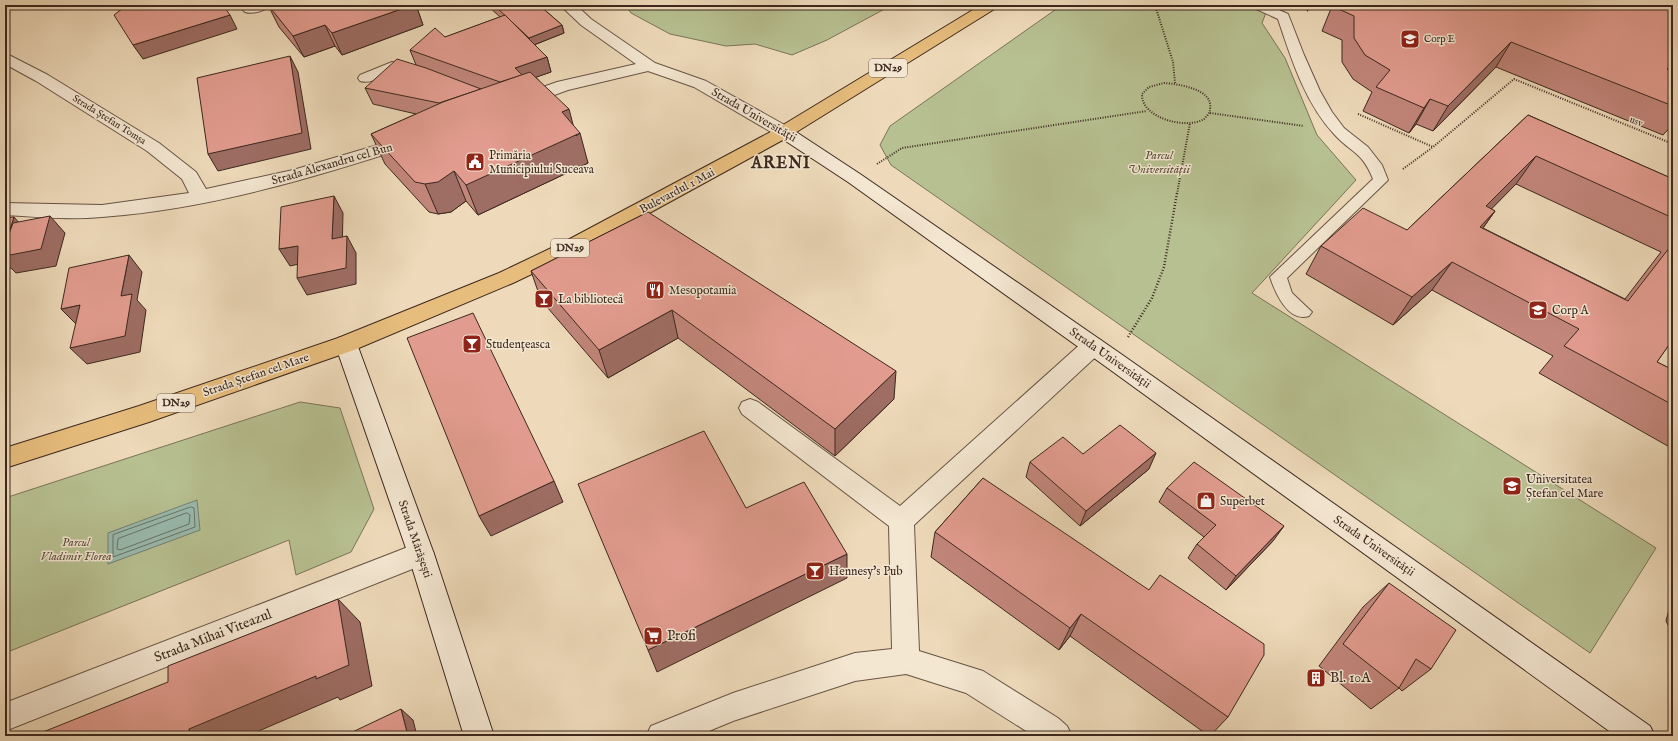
<svg xmlns="http://www.w3.org/2000/svg" width="1678" height="741" viewBox="0 0 1678 741" font-family="'IM FELL English',serif">
	<style>
		.green { fill: #b7c091; stroke: #7a7458 }
		.water { fill: #99bbaf; stroke: #748075 }
		.lines { fill: none; stroke-linecap: round; stroke-linejoin: round }
		.shore { stroke: #6a7266; stroke-width: 1 }
		.lane-casing { stroke: #685445; stroke-width: 2 }
		.street-casing { stroke: #685445; stroke-width: 2 }
		.secondary-casing { stroke: #3c281e; stroke-width: 2 }
		.primary-casing { stroke: #3c281e; stroke-width: 2 }
		.path-far1 { stroke: #3c281e; stroke-width: 2; stroke-dasharray: 1 1.5; stroke-linecap: butt }
		.path { stroke: #3c281e; stroke-width: 2.5; stroke-dasharray: 1 2; stroke-linecap: butt }
		.lane { fill: #f4e7d2; fill-rule: evenodd }
		.street { fill: #f4e7d2; fill-rule: evenodd }
		.secondary { fill: #f4e7d2; fill-rule: evenodd }
		.primary { fill: #e7bd7d; fill-rule: evenodd }
		.wall { fill: #c2867b; stroke: #3c281e; fill-rule: evenodd }
		.shaded-wall { fill: #9e6d64; stroke: #3c281e }
		.building { fill: #e29c8f; stroke: #3c281e }
		.labels { text-anchor: middle; dominant-baseline: central; stroke-width: 3; stroke-linejoin: round; paint-order: stroke }
		.far-poi-label { font-size: 10px; fill: #3c281e; stroke: #f4e7d2; text-anchor: start }
		.far-street-label { font-size: 10px; fill: #3c281e; stroke: #f4e7d2 }
		.shield { fill: #f4e7d2; stroke: #736154; stroke-width: 1 }
		.shield-label { font-size: 11px; font-weight: bold; fill: #3c281e }
		.street-label { font-size: 12px; fill: #3c281e; stroke: #f4e7d2 }
		.poi-label { font-size: 12px; fill: #3c281e; stroke: #f4e7d2; text-anchor: start }
		.park-label { font-size: 12px; font-style: italic; fill: #5b4e3b; stroke: #f4e7d2 }
		.near-street-label { font-size: 14px; fill: #3c281e; stroke: #f4e7d2 }
		.near-poi-label { font-size: 14px; fill: #3c281e; stroke: #f4e7d2; text-anchor: start }
		.district-label { font-size: 16px; font-weight: bold; letter-spacing: 1px; fill: #3c281e; stroke: #f4e7d2 }
	</style>
	<rect width="100%" height="100%" fill="#eedaba"/>
	<filter id="stains"><feTurbulence type="fractalNoise" baseFrequency=".005" numOctaves="4"/><feColorMatrix values="0 0 0 0 .2 0 0 0 0 .09 0 0 0 0 .02 0 0 0 .5 -.17"/></filter>
	<radialGradient id="worn" r=".72"><stop offset=".6" stop-color="#630" stop-opacity="0"/><stop offset="1" stop-color="#630" stop-opacity=".3"/></radialGradient>
	<g class="green">
		<polygon points="625,5 892,5 827,40 792,55 755,44 726,46 670,34 631,13"/>
		<polygon points="1062,5 1269,5 1262,23 1285,58 1317,135 1356,180 1252,293 1656,548 1590,653 891,165 880,145 890,126"/>
		<polygon points="300,402 340,408 374,509 351,552 296,575 289,540 5,653 5,498"/>
	</g>
	<polygon class="water" points="197,500 200,530 108,564 108,533"/>
	<g class="lines">
		<g class="shore">
			<polygon points="191,507 194,508 195,527 113,557 113,535"/>
			<polygon points="187,513 190,515 189,524 120,550 117,549 118,539"/>
		</g>
		<g class="lane-casing">
			<path id="lane" d="M1252 5H1268L1288 14 1304 55 1320 91 1332 112 1344 128 1368 147 1382 165 1388 180 1287 278 1292 293 1312 312 1309 316C1288 323 1275 292 1270 277L1373 179C1362 151 1351 153 1334 134 1305 103 1291 58 1278 19L1254 8Z"/>
		</g>
		<g class="street-casing">
			<g id="street">
				<path d="M247 5H269C265 12 252 14 245 12L242 9Z"/>
				<polygon points="560,5 576,5 591,19 655,63 706,81 790,128 793,132 790,136 784,137 778,136 694,87 648,71 568,90 527,105 521,106 515,105 513,101 515,97 557,82 636,64 581,25"/>
				<path d="M5 53 48 75 159 143 196 172 206 189 293 170 408 136 414 137 417 141 414 145C313 178 209 209 102 217 70 220 37 217 5 215V203L102 205 189 193 182 179 147 151 36 81 5 64Z"/>
				<path d="M392 62 420 68 422 71 420 74C411 77 403 72 394 72 382 73 374 85 360 81L358 78 360 75Z"/>
				<polygon points="1093,338 1101,340 1104,346 1101,352 914,525 919,651 983,671 1058,718 1067,726 1072,736 1034,736 966,693 906,674 855,681 733,721 697,736 646,736 651,726 733,693 855,653 892,649 889,526 742,414 739,408 742,402 750,399 758,402 900,506 1085,340"/>
				<polygon points="421,542 430,546 434,554 430,562 5,731 5,703"/>
			</g>
		</g>
		<g class="secondary-casing">
			<g id="secondary">
				<polygon points="784,127 790,128 860,174 1121,354 1650,726 1655,736 1616,736 1105,366 848,182 778,136 775,132 778,128"/>
				<polygon points="346,336 354,338 357,344 434,554 494,736 464,736 408,554 335,344 338,338"/>
			</g>
		</g>
		<g class="primary-casing">
			<polygon id="primary" points="981,5 998,5 996,8 790,136 580,251 513,283 354,350 149,422 5,468 5,448 139,406 338,338 499,273 566,241 778,128"/>
		</g>
		<g class="path-far1">
			<polyline points="1155,5 1173,62 1175,83"/>
			<polyline points="1307,11 1312,5"/>
			<path d="M1164 83C1178 84 1214 89 1210 109 1210 113 1207 116 1204 119 1186 130 1141 118 1142 94L1149 87Z"/>
			<polyline points="1210,113 1304,126"/>
			<polyline points="1358,114 1433,147 1514,79 1673,144"/>
			<polyline points="877,164 902,148 1147,111"/>
			<polyline points="1403,169 1433,147"/>
			<polyline points="1177,194 1190,123"/>
		</g>
		<polyline class="path" points="1128,337 1152,298 1164,267 1177,193"/>
		<use href="#lane" class="lane"/>
		<use href="#street" class="street"/>
		<use href="#secondary" class="secondary"/>
		<use href="#primary" class="primary"/>
	</g>
	<g class="wall">
		<polygon points="268,5 416,5 423,25 342,55 335,46 304,57 279,27"/>
		<polygon points="487,5 539,5 562,25 564,33 534,45 547,57 551,72 536,77 573,125 588,163 478,215 466,201 451,212 438,214 429,212 385,164 371,134 416,114 373,104 365,88 416,65 410,50 500,17"/>
		<polygon points="1673,5 1673,65 1669,70 1673,71 1673,124 1663,135 1496,67 1433,131 1416,124 1409,133 1363,111 1372,92 1353,79 1342,62 1342,40 1322,31 1332,6"/>
		<path d="M1528 115 1673 179V339L1657 362 1673 370V449L1539 373 1553 356 1432 290 1393 325 1306 274 1321 246 1407 230ZM1516 184 1661 252 1625 299 1483 228 1495 211 1491 209Z"/>
		<polygon points="648,212 894,399 835,456 678,338 608,378 541,300 531,271"/>
		<polygon points="1083,454 1149,469 1080,526 1026,477 1030,462"/>
		<polygon points="983,478 1228,717 1210,736 1209,736 1070,636 1059,650 931,557 935,532"/>
		<polygon points="1167,488 1273,541 1226,590 1188,558 1197,544 1204,537 1159,502"/>
		<polygon points="1389,583 1431,669 1402,691 1399,688 1371,709 1319,666 1363,607"/>
		<polygon points="1673,594 1673,635 1666,621"/>
	</g>
	<g class="shaded-wall">
		<polygon points="413,5 416,5 423,25 342,55 332,33"/>
		<polygon points="230,15 237,29 143,59 133,45"/>
		<polygon points="325,25 335,46 304,57 293,36"/>
		<polygon points="562,25 564,33 531,46 529,38"/>
		<polygon points="1511,42 1496,67 1433,131 1448,106"/>
		<polygon points="290,56 298,72 311,149 218,171 208,154"/>
		<polygon points="547,57 551,72 525,81 515,68"/>
		<polygon points="1673,63 1673,65 1648,94"/>
		<polygon points="1430,99 1416,124 1409,133 1424,108"/>
		<polygon points="569,109 576,136 580,133 588,163 478,215 466,185 562,112"/>
		<polygon points="1536,156 1516,184 1466,235 1486,206"/>
		<polygon points="454,171 466,201 451,212 438,214 425,184"/>
		<polygon points="334,196 343,213 342,256 332,239"/>
		<polygon points="1495,211 1475,239 1480,227"/>
		<polygon points="50,216 65,233 56,266 16,273 11,268 5,269 6,242 14,217 29,234"/>
		<polygon points="347,236 356,253 356,284 307,295 297,278"/>
		<polygon points="298,246 308,262 290,266 279,249"/>
		<polygon points="129,255 142,272 137,300 146,310 140,352 87,364 70,348 121,296"/>
		<polygon points="1452,262 1432,290 1393,325 1412,297"/>
		<polygon points="80,305 77,325 61,309"/>
		<polygon points="672,310 678,338 608,378 599,350"/>
		<polygon points="896,371 894,399 835,456 835,429"/>
		<polygon points="1156,453 1149,469 1080,526 1086,511"/>
		<polygon points="554,481 563,502 491,536 479,516"/>
		<polygon points="1284,526 1273,541 1226,590 1236,576"/>
		<polygon points="847,554 847,578 657,672 648,650"/>
		<polygon points="338,599 360,622 372,686 340,700 338,697 247,736 189,736 189,729"/>
		<polygon points="1081,614 1070,636 1059,650 1070,628"/>
		<polygon points="401,709 413,720 417,736 408,736"/>
	</g>
	<g class="building">
		<polygon points="127,5 223,5 230,15 133,45 114,15"/>
		<polygon points="268,5 413,5 332,33 325,25 293,36"/>
		<polygon points="494,5 539,5 562,25 529,38"/>
		<polygon points="1334,5 1673,5 1673,63 1667,69 1673,71 1673,106 1511,42 1448,106 1430,99 1424,108 1376,87 1390,70 1365,55 1354,38 1354,16 1332,6"/>
		<polygon points="505,15 547,57 515,68 522,75 500,82 410,50 435,28 445,37"/>
		<polygon points="290,56 302,133 208,154 197,78"/>
		<polygon points="397,59 426,68 481,89 439,103 365,88"/>
		<polygon points="530,72 569,109 562,112 580,133 466,185 454,171 438,182 425,184 415,182 371,134 443,102"/>
		<polygon points="1528,115 1673,179 1673,218 1536,156 1486,206 1495,211 1480,227 1628,301 1673,243 1673,339 1657,362 1673,370 1673,405 1564,346 1579,329 1452,262 1412,297 1321,246 1363,208 1407,230"/>
		<polygon points="334,196 332,239 347,236 346,268 297,278 298,246 279,249 281,207"/>
		<polygon points="648,212 896,371 835,429 672,310 599,350 531,271"/>
		<polygon points="50,216 41,249 5,256 5,218 14,217 6,242 13,223"/>
		<polygon points="129,255 121,296 132,294 125,336 70,348 80,305 61,309 69,268"/>
		<polygon points="473,313 554,481 479,516 407,338"/>
		<polygon points="1120,425 1156,453 1086,511 1030,462 1063,437 1083,454"/>
		<polygon points="704,431 746,508 804,482 847,554 648,650 578,484"/>
		<polygon points="1194,462 1284,526 1236,576 1197,544 1216,525 1167,488"/>
		<polygon points="983,478 1149,590 1160,575 1264,644 1264,655 1228,717 1081,614 1070,628 935,532"/>
		<polygon points="1389,583 1456,630 1431,669 1416,659 1399,688 1343,644"/>
		<polygon points="338,599 349,665 316,679 316,676 189,729 189,736 33,736 168,682 168,666"/>
		<polygon points="401,709 408,736 344,736"/>
	</g>
	<defs>
		<g id="university-square" transform="scale(1)"><rect x="-9" y="-9" width="18" height="18" rx="4" fill="#8f2418" stroke="#f4e7d2"/><path d="M0-5L7-2L0 1L-7-2ZM-4 1L0 2.5L4 1V4Q0 6-4 4Z" fill="#fff"/></g>
		<g id="civic-square" transform="scale(1)"><rect x="-9" y="-9" width="18" height="18" rx="4" fill="#8f2418" stroke="#f4e7d2"/><path d="M-.6-6.5H3V-4.5H.6V-3L4-1V1h2V6H-6V1h2V-1L-.6-3ZM-1.2 2.5V6h2.4V2.5Z" fill="#fff"/></g>
		<g id="restaurant-square" transform="scale(1)"><rect x="-9" y="-9" width="18" height="18" rx="4" fill="#8f2418" stroke="#f4e7d2"/><path d="M-5-6h1v4h1v-4h1v4h1v-4h1v5L-1.5 .5V6h-2V.5L-5-1ZM5-6V6H3V1.5H1.5Q1.5-4 5-6Z" fill="#fff"/></g>
		<g id="bar-square" transform="scale(1)"><rect x="-9" y="-9" width="18" height="18" rx="4" fill="#8f2418" stroke="#f4e7d2"/><path d="M-6-5H6L.8 .8V4.5H3.5V6h-7V4.5H-.8V.8Z" fill="#fff"/></g>
		<g id="shop-square" transform="scale(1)"><rect x="-9" y="-9" width="18" height="18" rx="4" fill="#8f2418" stroke="#f4e7d2"/><path d="M-5-2.5h2.3a2.7 3.5 0 0 1 5.4 0H5L5.5 6h-11ZM-1.5-2.5h3a1.5 2.3 0 0 0-3 0Z" fill="#fff"/></g>
		<g id="supermarket-square" transform="scale(1)"><rect x="-9" y="-9" width="18" height="18" rx="4" fill="#8f2418" stroke="#f4e7d2"/><path d="M-6-5.5h2.5l.6 2H6L4.5 2H-2.5L-4.4-4H-6ZM-1.5 3.2a1.3 1.3 0 1 0 .1 0ZM3 3.2a1.3 1.3 0 1 0 .1 0Z" fill="#fff"/></g>
		<g id="building-square" transform="scale(1)"><rect x="-9" y="-9" width="18" height="18" rx="4" fill="#8f2418" stroke="#f4e7d2"/><path d="M-4-6H4V6H1V3H-1V6H-4ZM-2.5-4.3h1.7v1.8h-1.7ZM.8-4.3h1.7v1.8H.8ZM-2.5-1h1.7V.8h-1.7ZM.8-1h1.7V.8H.8Z" fill="#fff"/></g>
	</defs>
	<g fill-rule="evenodd">
		<use href="#university-square" x="1410" y="39"/>
		<use href="#civic-square" x="475" y="162"/>
		<use href="#restaurant-square" x="655" y="290"/>
		<use href="#bar-square" x="544" y="299"/>
		<use href="#university-square" x="1538" y="310"/>
		<use href="#bar-square" x="472" y="344"/>
		<use href="#university-square" x="1512" y="486"/>
		<use href="#shop-square" x="1206" y="501"/>
		<use href="#bar-square" x="815" y="571"/>
		<use href="#supermarket-square" x="653" y="636"/>
		<use href="#building-square" x="1316" y="678"/>
	</g>
	<g class="labels">
		<g class="far-poi-label">
			<text x="1424" y="39">Corp E</text>
		</g>
		<g class="far-street-label">
			<text transform="translate(109 120) rotate(32)">Strada Ștefan Tomșa</text>
			<text transform="translate(1636 122) rotate(22)">usv</text>
		</g>
		<g class="shield">
			<rect x="869" y="59" width="38" height="18" rx="3"/>
			<rect x="551" y="239" width="38" height="18" rx="3"/>
			<rect x="157" y="394" width="38" height="18" rx="3"/>
		</g>
		<g class="shield-label">
			<text x="888" y="68">DN29</text>
			<text x="570" y="248">DN29</text>
			<text x="176" y="403">DN29</text>
		</g>
		<g class="street-label">
			<text transform="translate(754 115) rotate(30)">Strada Universității</text>
			<text transform="translate(332 164) rotate(-16)">Strada Alexandru cel Bun</text>
			<text transform="translate(677 191) rotate(-28)">Bulevardul 1 Mai</text>
			<text transform="translate(1110 358) rotate(35)">Strada Universității</text>
			<text transform="translate(256 375) rotate(-19)">Strada Ștefan cel Mare</text>
			<text transform="translate(415 539) rotate(71)">Strada Mărășești</text>
			<text transform="translate(1374 546) rotate(35)">Strada Universității</text>
		</g>
		<g class="poi-label">
			<text x="489" y="155">Primăria<tspan x="489" dy="14">Municipiului Suceava</tspan></text>
			<text x="669" y="290">Mesopotamia</text>
			<text x="558" y="299">La bibliotecă</text>
			<text x="1552" y="310">Corp A</text>
			<text x="486" y="344">Studențeasca</text>
			<text x="1526" y="479">Universitatea<tspan x="1526" dy="14">Ștefan cel Mare</tspan></text>
			<text x="1220" y="501">Superbet</text>
			<text x="829" y="571">Hennesy's Pub</text>
		</g>
		<g class="park-label">
			<text x="1159" y="155">Parcul<tspan x="1159" dy="14">Universității</tspan></text>
			<text x="76" y="542">Parcul<tspan x="76" dy="14">Vladimir Florea</tspan></text>
		</g>
		<g class="near-street-label">
			<text transform="translate(213 636) rotate(-21)">Strada Mihai Viteazul</text>
		</g>
		<g class="near-poi-label">
			<text x="667" y="636">Profi</text>
			<text x="1330" y="678">Bl. 10A</text>
		</g>
		<g class="district-label">
			<text x="781" y="164">ARENI</text>
		</g>
	</g>
	<rect width="1678" height="741" fill="none" stroke="#eedaba" stroke-width="20"/>
	<rect x="6" y="6" width="1666" height="729" fill="none" stroke="#3c281e" stroke-width="2"/>
	<rect x="10" y="10" width="1658" height="721" fill="none" stroke="#3c281e"/>
	<rect width="100%" height="100%" filter="url(#stains)"/>
	<rect width="100%" height="100%" fill="url(#worn)"/>
</svg>
